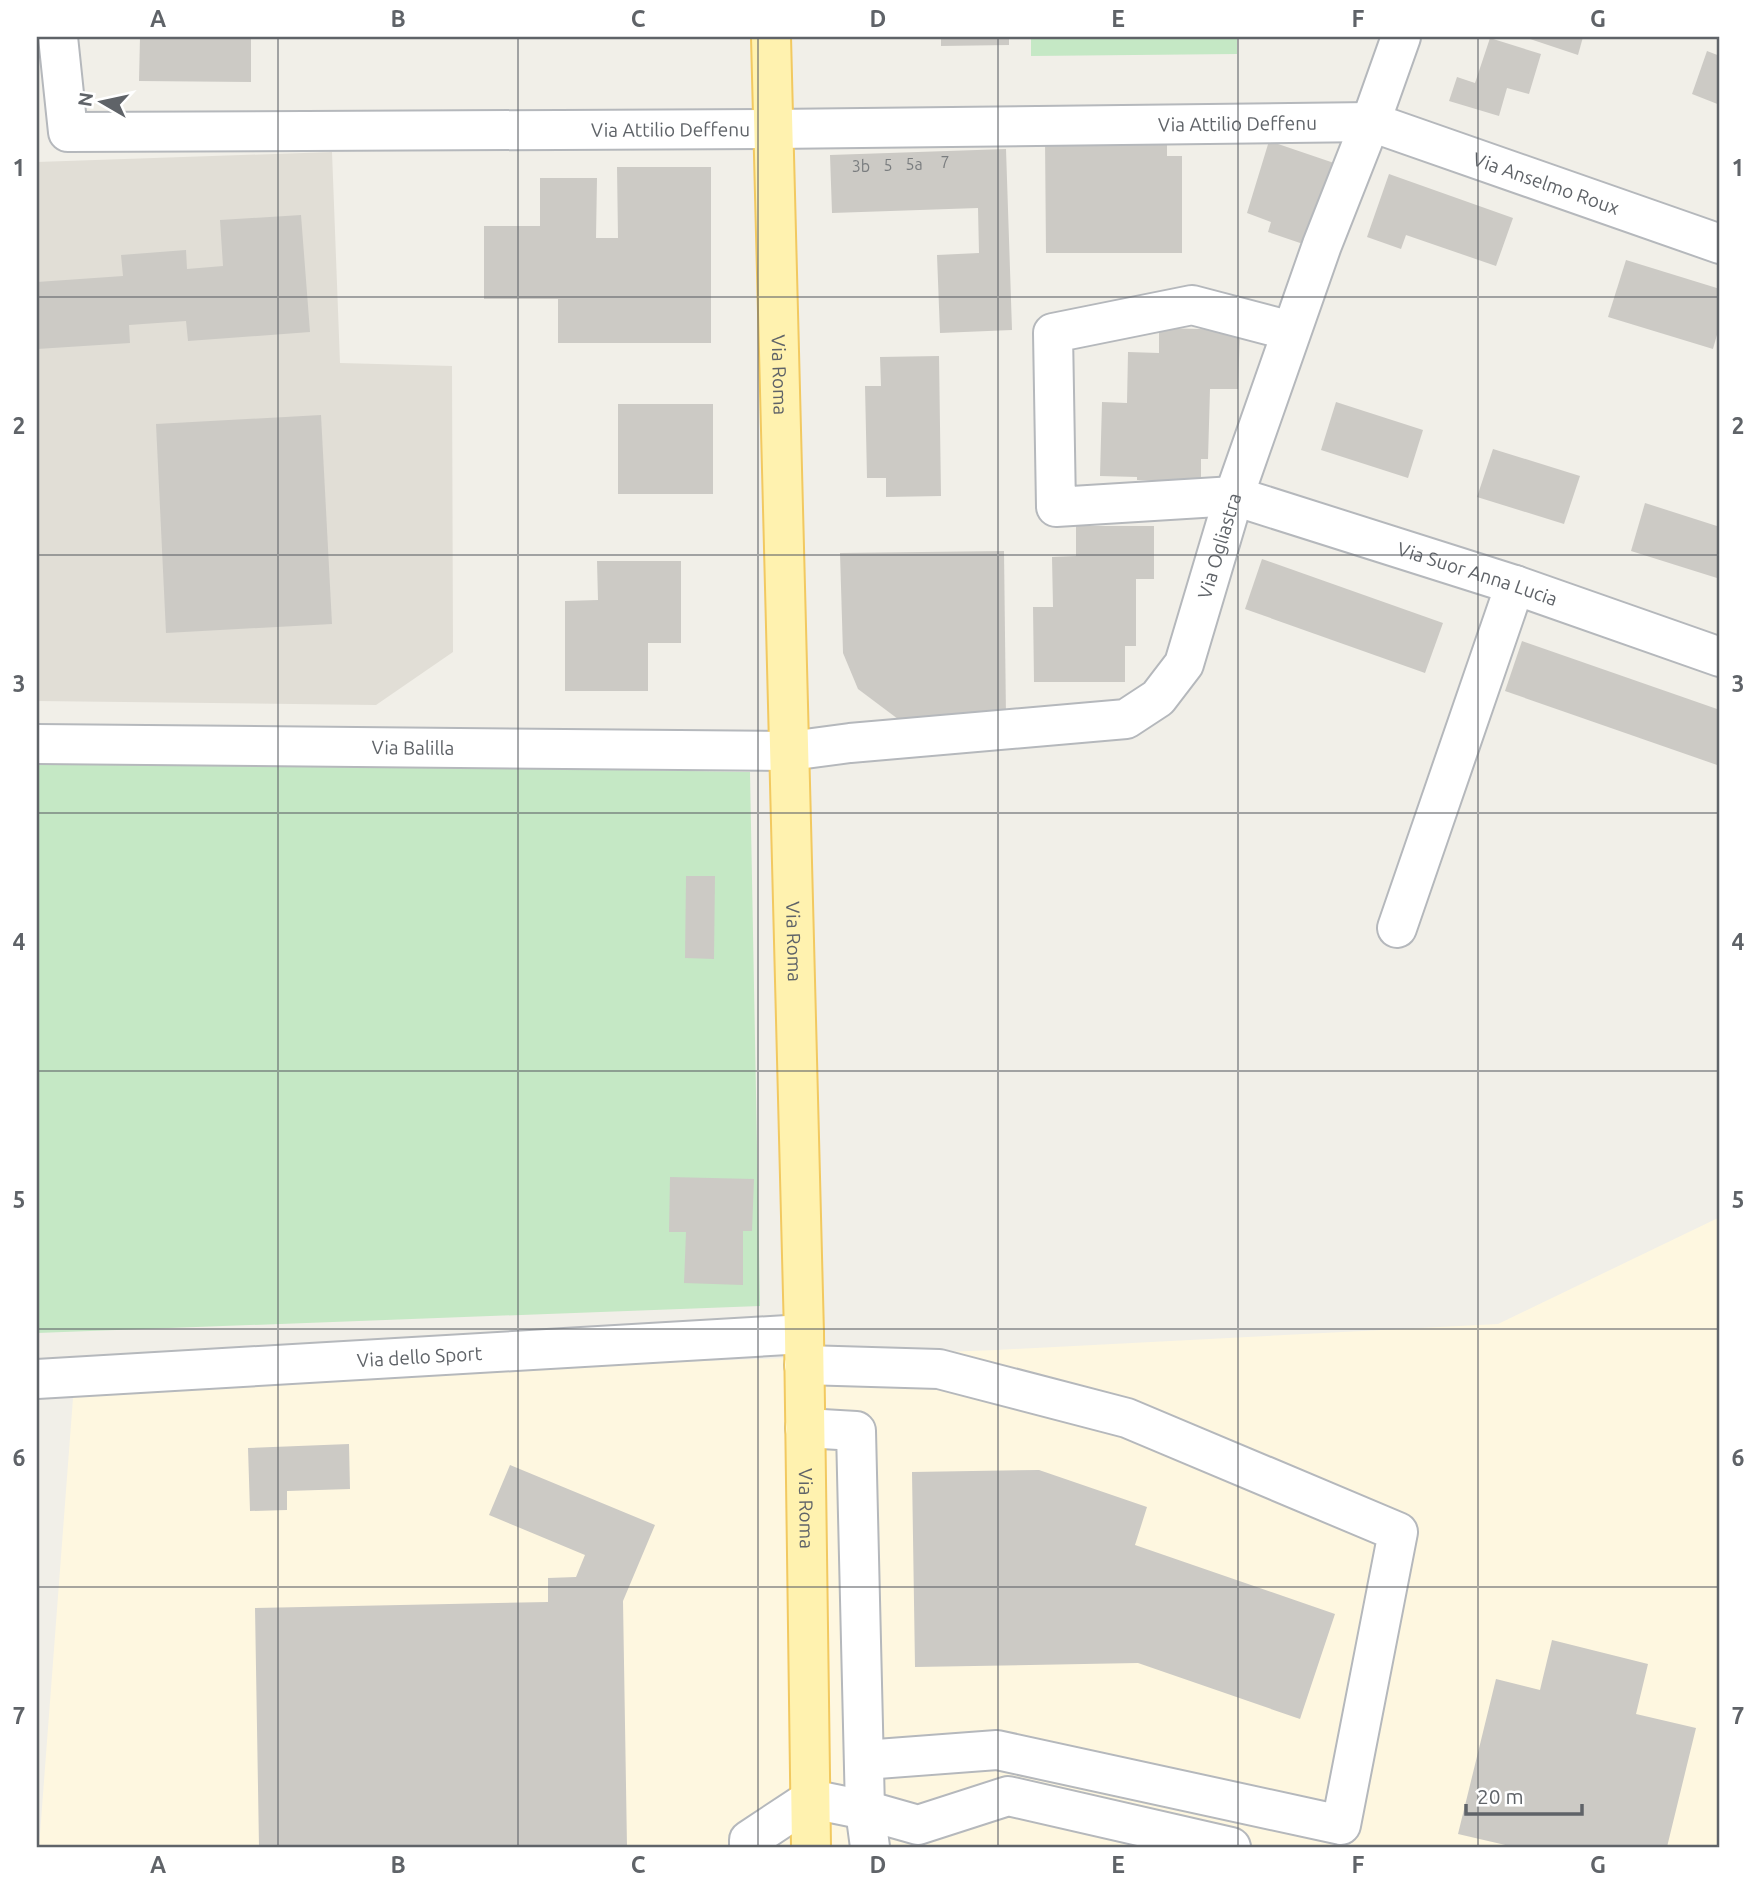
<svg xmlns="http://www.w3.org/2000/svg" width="1757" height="1884" viewBox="0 0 1757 1884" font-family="Ubuntu,sans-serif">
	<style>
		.commercial { fill: #fef7e0 }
		.education { fill: #e1ded6 }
		.green { fill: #c5e8c5 }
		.building { fill: #cccac5 }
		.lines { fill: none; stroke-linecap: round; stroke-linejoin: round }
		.minor-casing { stroke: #b5b8bc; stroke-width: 42 }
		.major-casing { stroke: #f2c960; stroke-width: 42 }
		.minor { stroke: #fff; stroke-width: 38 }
		.major { stroke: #fff2af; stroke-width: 38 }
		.grid { fill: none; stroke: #5f6368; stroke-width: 2; stroke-opacity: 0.55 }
		.labels { text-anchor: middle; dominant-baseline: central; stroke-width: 7; stroke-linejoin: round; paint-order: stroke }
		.number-label { font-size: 16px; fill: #7a7d7f }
		.street-label { font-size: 19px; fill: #5f6368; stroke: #fff }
		.neatline { fill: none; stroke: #5f6368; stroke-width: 2.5 }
		.grid-label { font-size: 23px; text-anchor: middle; font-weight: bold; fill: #5f6368 }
	</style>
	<rect width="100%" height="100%" fill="#f1efe8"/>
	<polygon class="commercial" points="1720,1217 1720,1847 39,1847 74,1385 996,1350 1498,1324"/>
	<polygon class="education" points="332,152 340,363 452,366 453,652 376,705 37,701 37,162"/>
	<g class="green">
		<polygon points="1031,37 1237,37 1237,54 1031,56"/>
		<polygon points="37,760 750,772 760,1306 37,1333"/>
	</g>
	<g class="building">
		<polygon points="140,37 251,37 251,82 139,81"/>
		<polygon points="941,37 1009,37 1009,45 941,46"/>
		<polygon points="1524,37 1583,37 1578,55"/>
		<polygon points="1490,38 1541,54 1529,94 1507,88 1499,116 1449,101 1457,77 1475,83"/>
		<polygon points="1707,51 1720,56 1720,105 1692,94"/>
		<polygon points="1045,139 1167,139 1167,156 1182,156 1182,253 1046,253"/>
		<polygon points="1269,141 1334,163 1306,245 1268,232 1271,222 1247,213"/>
		<polygon points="1006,149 1012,330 940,333 937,255 979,253 978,208 832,213 830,155"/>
		<polygon points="617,167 711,167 711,343 558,343 558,299 484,299 484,226 540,226 540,178 597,178 596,238 618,238"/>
		<polygon points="1389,174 1513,218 1496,266 1406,235 1401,249 1367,237"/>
		<polygon points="301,215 310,332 188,341 186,321 129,325 130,343 37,349 37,282 123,276 121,255 186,250 187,269 223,266 220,220"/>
		<polygon points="1626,260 1720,289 1720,324 1713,349 1608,317"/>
		<polygon points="1159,328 1240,330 1238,389 1210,389 1208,459 1201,459 1201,482 1137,480 1137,477 1100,476 1102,402 1127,403 1128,352 1159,353"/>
		<polygon points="939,356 941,496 886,497 886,478 867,478 865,386 881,386 880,357"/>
		<polygon points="1336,402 1423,430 1408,478 1321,450"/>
		<rect x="618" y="404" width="95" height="90"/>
		<polygon points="321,415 332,624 166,633 156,424"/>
		<polygon points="1493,449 1580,476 1564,524 1477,497"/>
		<polygon points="1645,503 1720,527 1720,569 1717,578 1631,551"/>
		<polygon points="1076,526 1154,526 1154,579 1136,579 1136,646 1125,646 1125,682 1034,682 1033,607 1053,607 1052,557 1076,556"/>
		<polygon points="1004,551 1006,718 898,719 858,689 843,653 840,553"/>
		<polygon points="1262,559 1443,623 1425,673 1245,609"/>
		<polygon points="597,561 681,561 681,643 648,643 648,691 565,691 565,601 598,600"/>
		<polygon points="1522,641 1720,710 1720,766 1505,691"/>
		<polygon points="686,876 715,876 714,959 685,958"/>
		<polygon points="670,1177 754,1179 752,1231 743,1231 743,1285 684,1283 686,1232 669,1232"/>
		<polygon points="349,1444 350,1489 287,1491 287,1510 250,1511 248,1448"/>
		<polygon points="510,1465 655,1525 623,1601 627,1847 259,1847 255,1608 548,1602 548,1578 576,1577 585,1555 489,1515"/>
		<polygon points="1039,1470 1147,1507 1135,1545 1335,1614 1300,1719 1138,1663 915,1667 912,1472"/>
		<polygon points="1552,1640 1648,1664 1636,1714 1696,1728 1667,1847 1514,1847 1458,1834 1496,1679 1540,1690"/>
	</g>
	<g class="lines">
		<g class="minor-casing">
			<g id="minor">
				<path id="s1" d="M58 37 68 132 773 129 1371 122 1720 244"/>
				<path id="s2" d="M1291 331 1192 305 1053 333 1056 507 1234 496 1515 585 1720 657"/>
				<path id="s3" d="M37 744 790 751 850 743 1126 719 1158 698 1184 664 1234 496 1322 245 1374 113 1401 37"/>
				<polyline points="1397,928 1515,585"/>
				<polyline points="804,1365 939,1369 1127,1418 1398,1532 1341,1825 997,1750 864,1760"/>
				<path id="s4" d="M37 1379 804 1334"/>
				<polyline points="805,1428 856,1431 865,1810 870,1847"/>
				<polyline points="749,1847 749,1840 811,1799 865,1810 918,1825 1008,1796 1231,1847"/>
			</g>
		</g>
		<g class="major-casing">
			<g id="major">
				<path id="s5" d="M771 37 804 1334 811 1847"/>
			</g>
		</g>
		<use href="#minor" class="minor"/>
		<use href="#major" class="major"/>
	</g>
	<path class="grid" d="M278 37V1847M518 37V1847M758 37V1847M998 37V1847M1238 37V1847M1478 37V1847M37 297H1720M37 555H1720M37 813H1720M37 1071H1720M37 1329H1720M37 1587H1720"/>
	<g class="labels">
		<g class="number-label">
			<text x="945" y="162">7</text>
			<text x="914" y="164">5a</text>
			<text x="888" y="165">5</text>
			<text x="861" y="166">3b</text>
		</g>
		<g class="street-label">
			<text stroke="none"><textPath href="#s1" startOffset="1265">Via Attilio Deffenu</textPath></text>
			<text stroke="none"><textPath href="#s1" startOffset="698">Via Attilio Deffenu</textPath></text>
			<text stroke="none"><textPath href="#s1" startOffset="1584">Via Anselmo Roux</textPath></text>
			<text stroke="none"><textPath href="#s5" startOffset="338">Via Roma</textPath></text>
			<text stroke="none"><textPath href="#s3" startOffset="1295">Via Ogliastra</textPath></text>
			<text stroke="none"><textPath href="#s2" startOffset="852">Via Suor Anna Lucia</textPath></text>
			<text stroke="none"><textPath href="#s3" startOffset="376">Via Balilla</textPath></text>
			<text stroke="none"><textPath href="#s5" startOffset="905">Via Roma</textPath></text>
			<text stroke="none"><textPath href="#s4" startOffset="383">Via dello Sport</textPath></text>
			<text stroke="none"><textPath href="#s5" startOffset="1472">Via Roma</textPath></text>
		</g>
	</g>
	<rect width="1757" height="1884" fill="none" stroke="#ffffff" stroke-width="77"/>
	<g transform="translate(102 102) rotate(279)" stroke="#ffffff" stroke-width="5" paint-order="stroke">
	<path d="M0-5L12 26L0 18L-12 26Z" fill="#5f6368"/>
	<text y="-10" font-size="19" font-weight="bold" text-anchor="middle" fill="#5f6368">N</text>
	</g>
	<path d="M1466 1804v10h116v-10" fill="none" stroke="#5f6368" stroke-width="3.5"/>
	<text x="1477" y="1804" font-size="21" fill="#5f6368" stroke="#ffffff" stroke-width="5" paint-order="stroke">20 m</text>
	<rect x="38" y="38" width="1680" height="1808" class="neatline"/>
	<g class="grid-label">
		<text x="158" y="27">A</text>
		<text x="398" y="27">B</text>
		<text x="638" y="27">C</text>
		<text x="878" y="27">D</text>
		<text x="1118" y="27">E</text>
		<text x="1358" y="27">F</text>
		<text x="1598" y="27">G</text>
		<text x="19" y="176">1</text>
		<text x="1738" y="176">1</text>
		<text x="19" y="434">2</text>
		<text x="1738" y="434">2</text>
		<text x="19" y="692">3</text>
		<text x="1738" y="692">3</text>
		<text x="19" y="950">4</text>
		<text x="1738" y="950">4</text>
		<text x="19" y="1208">5</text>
		<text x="1738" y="1208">5</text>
		<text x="19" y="1466">6</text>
		<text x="1738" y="1466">6</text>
		<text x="19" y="1724">7</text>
		<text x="1738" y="1724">7</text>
		<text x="158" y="1873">A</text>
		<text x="398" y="1873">B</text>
		<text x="638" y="1873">C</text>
		<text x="878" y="1873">D</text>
		<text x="1118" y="1873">E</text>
		<text x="1358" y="1873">F</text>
		<text x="1598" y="1873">G</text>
	</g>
</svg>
